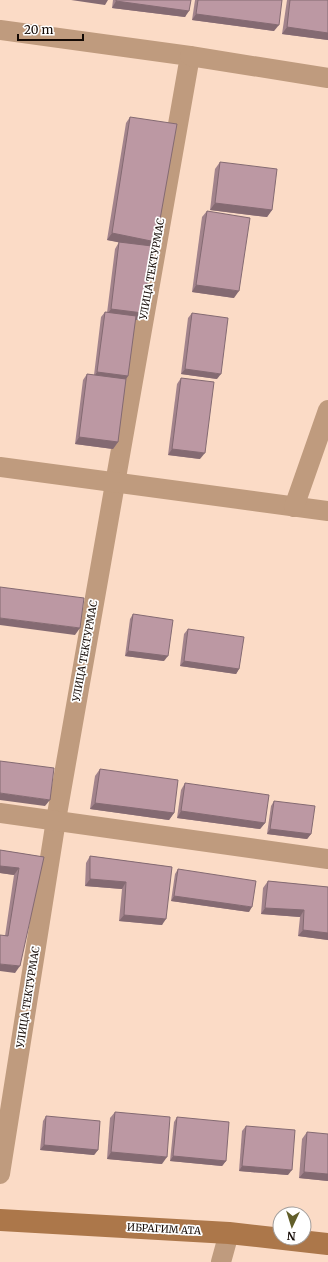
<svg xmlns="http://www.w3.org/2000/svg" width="328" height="1262" viewBox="0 0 328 1262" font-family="Merriweather,serif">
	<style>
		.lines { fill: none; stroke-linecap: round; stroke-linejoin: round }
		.street { stroke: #bf9b7e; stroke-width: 20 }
		.secondary { stroke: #ac774a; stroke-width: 22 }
		.wall { fill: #a2838c }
		.shaded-wall { fill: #846a72 }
		.building { fill: #bc98a3; stroke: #846a72 }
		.labels { text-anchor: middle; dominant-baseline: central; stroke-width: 3.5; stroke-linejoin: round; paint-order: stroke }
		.street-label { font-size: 10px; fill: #130904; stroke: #fff }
	</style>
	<rect width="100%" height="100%" fill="#fbdbc6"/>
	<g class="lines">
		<g class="street">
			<polyline points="0,30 190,56 56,820 0,1174"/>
			<polyline points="190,56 328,78"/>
			<polyline points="0,467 328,511"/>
			<polyline points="294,507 328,410"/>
			<polyline points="0,813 328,859"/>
			<polyline points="221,1262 229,1233"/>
		</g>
		<polyline class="secondary" points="0,1220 229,1233 328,1244"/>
	</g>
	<g class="wall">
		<polygon points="113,0 191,0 185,17 112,8"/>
		<polygon points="195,0 282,0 274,31 192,20"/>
		<polygon points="287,0 328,0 328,40 282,34"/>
		<polygon points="130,117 151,249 143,313 138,320 135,319 128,376 126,379 118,442 113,449 75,444 83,380 87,374 94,375 101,317 105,312 107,313 115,249 119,242 107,240 126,123"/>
		<polygon points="220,162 272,210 267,217 210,210 215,169"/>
		<polygon points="207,211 234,298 192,292 202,217"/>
		<polygon points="192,313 217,379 181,374 188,318"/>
		<polygon points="181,378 200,459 168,455 177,384"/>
		<polygon points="133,614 164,661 125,656 130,619"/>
		<polygon points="188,629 239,669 236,674 180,666 184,634"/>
		<polygon points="100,769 174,813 169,820 90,809 95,776"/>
		<polygon points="185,783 265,823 260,829 177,818 181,790"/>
		<polygon points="274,801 311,834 307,839 267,834 271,806"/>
		<polygon points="0,850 44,857 15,973 5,936 14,875 0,873"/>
		<polygon points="90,856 172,867 162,925 119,921 122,889 85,886 86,863"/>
		<polygon points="178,869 249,912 171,901 175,874"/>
		<polygon points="268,881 328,887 328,940 298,936 300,917 261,914 263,888"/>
		<polygon points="115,1112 162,1164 107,1159 110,1118"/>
		<polygon points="46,1116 98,1150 94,1155 40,1150 43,1121"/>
		<polygon points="177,1117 226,1161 222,1166 170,1161 174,1122"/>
		<polygon points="246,1126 288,1175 239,1171 242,1131"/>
		<polygon points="307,1132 328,1181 299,1178 302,1139"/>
	</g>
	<g class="shaded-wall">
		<polygon points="71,0 108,0 105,5"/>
		<polygon points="116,1 189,11 185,17 112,8"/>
		<polygon points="196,14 279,25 274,31 192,20"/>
		<polygon points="287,27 328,33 328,40 282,34"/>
		<polygon points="215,203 272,210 267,217 210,210"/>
		<polygon points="112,233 156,242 151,249 107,240"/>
		<polygon points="196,285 239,291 234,298 192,292"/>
		<polygon points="111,309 143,313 138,320 106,316"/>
		<polygon points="185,369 221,374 217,379 181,374"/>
		<polygon points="97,372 128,376 125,381 94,377"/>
		<polygon points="79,437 118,442 113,449 75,444"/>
		<polygon points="172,449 205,453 200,459 168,455"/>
		<polygon points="0,618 80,628 75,635 0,625"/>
		<polygon points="128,651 168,656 164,661 125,656"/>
		<polygon points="184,661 239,669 236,674 180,666"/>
		<polygon points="0,793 50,800 45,806 0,800"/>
		<polygon points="95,803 174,813 169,820 90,809"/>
		<polygon points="181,811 265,823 260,829 177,818"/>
		<polygon points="270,829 311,834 307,839 267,834"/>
		<polygon points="0,866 19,868 14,875 0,873"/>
		<polygon points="90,879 126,882 122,889 85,886"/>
		<polygon points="174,896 252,907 249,912 171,901"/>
		<polygon points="265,908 304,910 300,917 261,914"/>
		<polygon points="124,915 166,919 162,925 119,921"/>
		<polygon points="303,930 328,933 328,940 298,936"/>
		<polygon points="0,964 20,966 15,973 0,971"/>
		<polygon points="44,1145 98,1150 94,1155 40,1150"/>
		<polygon points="111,1152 167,1157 162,1164 107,1159"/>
		<polygon points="173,1156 226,1161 222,1166 170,1161"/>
		<polygon points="242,1166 292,1170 288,1175 239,1171"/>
		<polygon points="304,1172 328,1174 328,1181 299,1178"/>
	</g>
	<g class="building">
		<polygon points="116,0 191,0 189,11 116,1"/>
		<polygon points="198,0 282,0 279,25 196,14"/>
		<polygon points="290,0 328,0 328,33 287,27"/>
		<polygon points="130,117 177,124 156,242 112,233"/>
		<polygon points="220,162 277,169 272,210 215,203"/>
		<polygon points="207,211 250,218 239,291 196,285"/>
		<polygon points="119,242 152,246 143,313 111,309"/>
		<polygon points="105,312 136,316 128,376 97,372"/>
		<polygon points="192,313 228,318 221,374 185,369"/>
		<polygon points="87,374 126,379 118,442 79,437"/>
		<polygon points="181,378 214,382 205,453 172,449"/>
		<polygon points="0,587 84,598 80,628 0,618"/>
		<polygon points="133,614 173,620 168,656 128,651"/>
		<polygon points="188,629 244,637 239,669 184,661"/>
		<polygon points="0,761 54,768 50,800 0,793"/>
		<polygon points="100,769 178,780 174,813 95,803"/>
		<polygon points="185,783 269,795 265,823 181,811"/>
		<polygon points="274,801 315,806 311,834 270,829"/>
		<polygon points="0,850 44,857 20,966 0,964 0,935 8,936 19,868 0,866"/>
		<polygon points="90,856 172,867 166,919 124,915 126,882 90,879"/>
		<polygon points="178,869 256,881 252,907 174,896"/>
		<polygon points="268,881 328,887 328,933 303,930 304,910 265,908"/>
		<polygon points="115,1112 170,1117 167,1157 111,1152"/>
		<polygon points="46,1116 100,1121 98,1150 44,1145"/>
		<polygon points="177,1117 229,1122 226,1161 173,1156"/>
		<polygon points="246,1126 295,1130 292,1170 242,1166"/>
		<polygon points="307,1132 328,1134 328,1174 304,1172"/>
	</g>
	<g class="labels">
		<g class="street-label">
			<text transform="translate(152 269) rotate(-80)">УЛИЦА ТЕКТУРМАС</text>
			<text transform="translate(85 651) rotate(-80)">УЛИЦА ТЕКТУРМАС</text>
			<text transform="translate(28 997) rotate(-81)">УЛИЦА ТЕКТУРМАС</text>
			<text transform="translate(164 1229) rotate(3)">ИБРАГИМ АТА</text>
		</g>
	</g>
	<g transform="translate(292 1226) rotate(184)"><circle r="19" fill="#ffffff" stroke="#a19d9b"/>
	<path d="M0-3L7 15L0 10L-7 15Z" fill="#615e2a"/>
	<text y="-6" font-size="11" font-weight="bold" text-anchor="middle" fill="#130904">N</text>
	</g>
	<path d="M18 34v6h65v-6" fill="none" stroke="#130904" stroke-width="2"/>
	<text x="24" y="34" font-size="12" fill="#130904" stroke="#ffffff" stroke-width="3" paint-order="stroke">20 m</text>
</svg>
